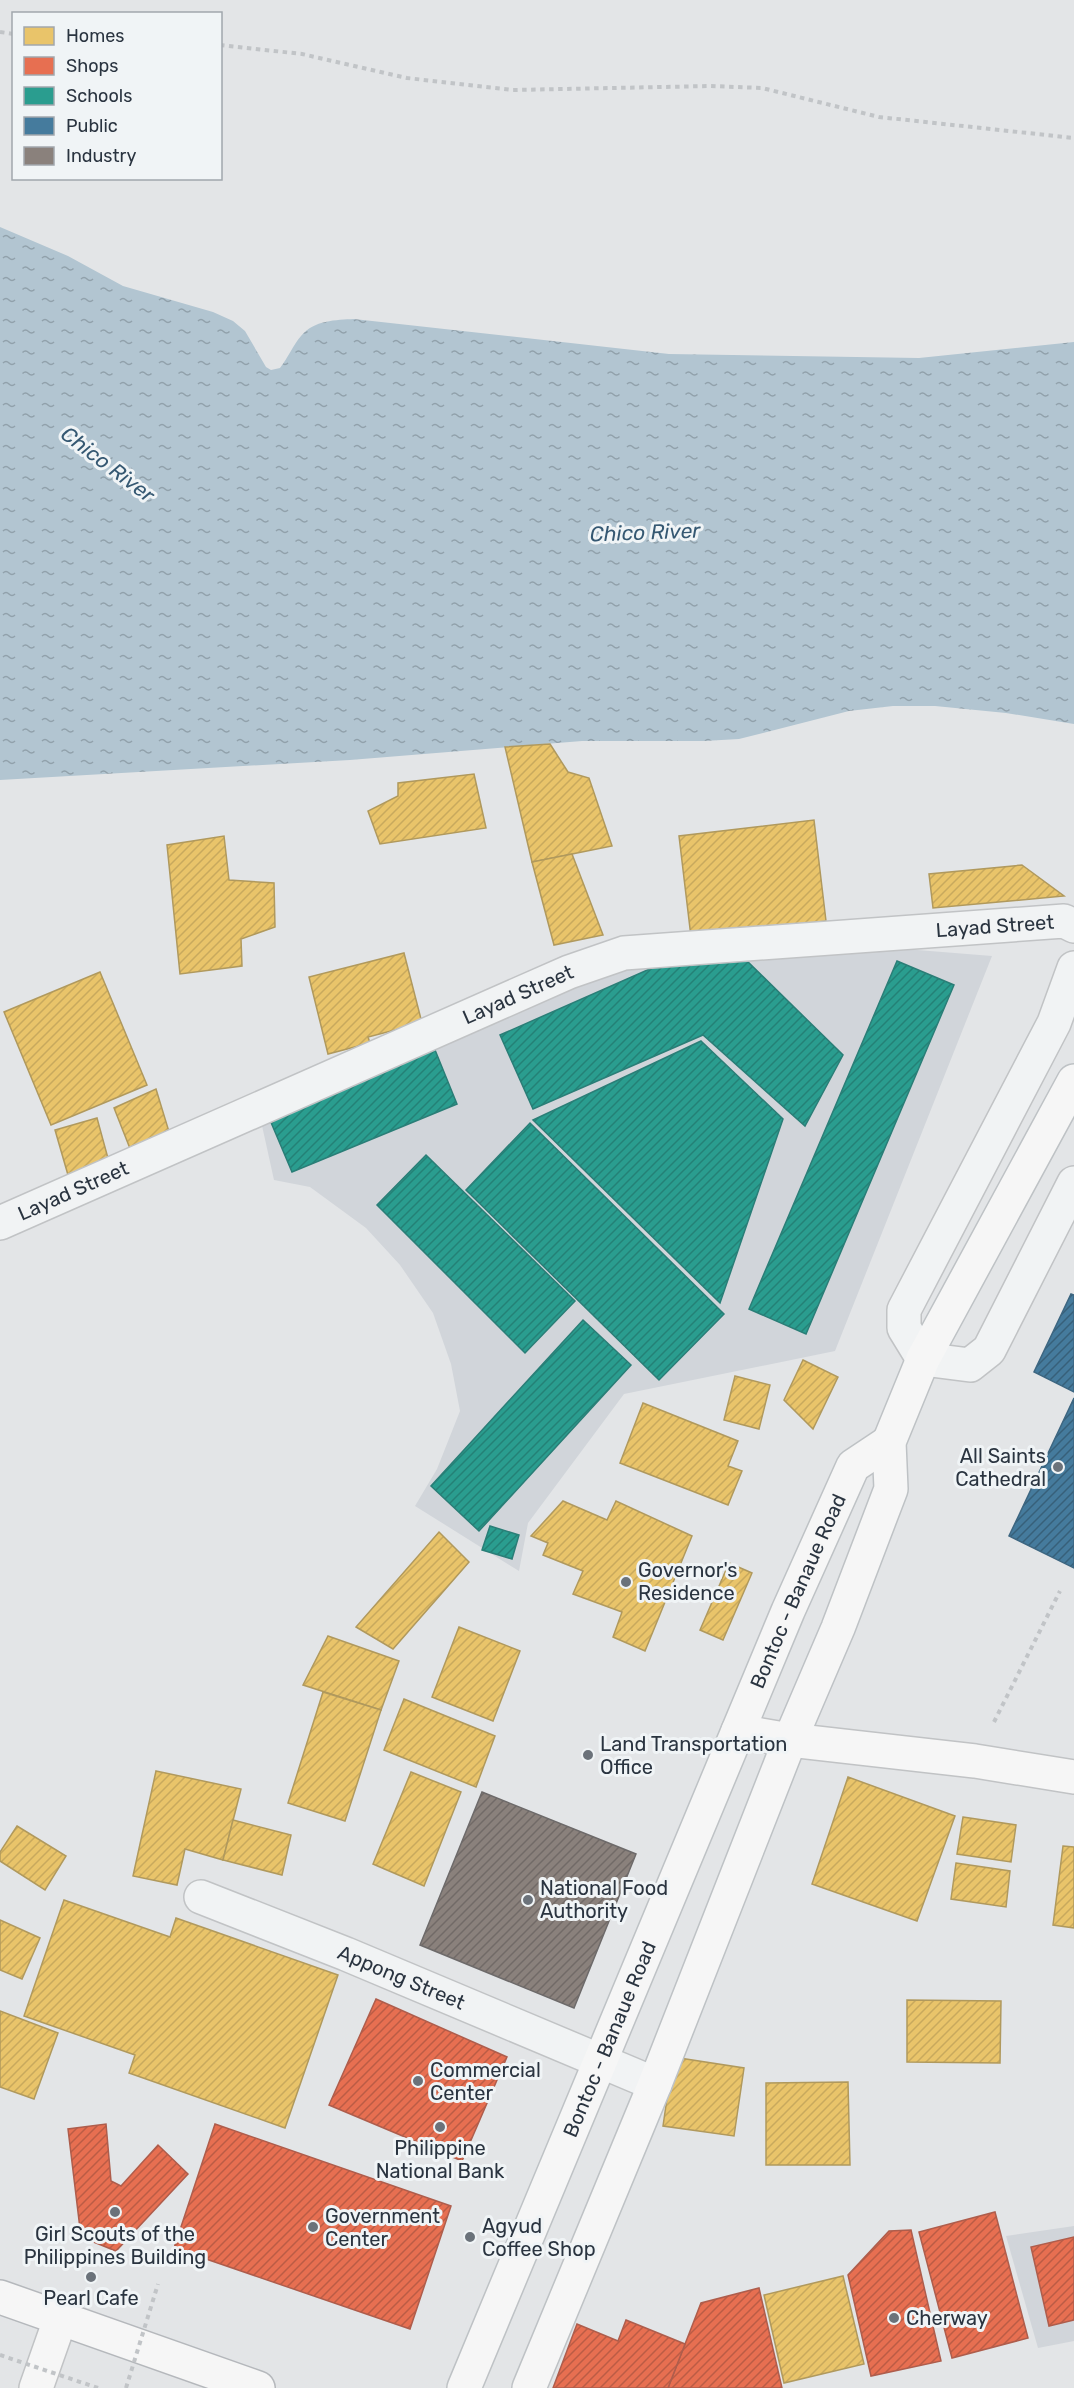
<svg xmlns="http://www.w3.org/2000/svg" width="1074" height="2388" viewBox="0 0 1074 2388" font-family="Rubik,sans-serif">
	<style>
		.built { fill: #d1d5da }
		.water { fill: url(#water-ripples) }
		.homes { fill: url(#homes-hatch); stroke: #b0995d; stroke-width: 1.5 }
		.shops { fill: url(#shops-hatch); stroke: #ae5d4c; stroke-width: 1.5 }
		.schools { fill: url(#schools-hatch); stroke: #2a7e77; stroke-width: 1.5 }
		.public { fill: url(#public-hatch); stroke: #3d6681; stroke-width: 1.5 }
		.industry { fill: url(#industry-hatch); stroke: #6d6a6a; stroke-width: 1.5 }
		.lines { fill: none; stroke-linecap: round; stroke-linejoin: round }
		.street-casing { stroke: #c1c3c5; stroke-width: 36 }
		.secondary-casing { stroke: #c1c3c5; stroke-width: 36 }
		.primary-casing { stroke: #bec2c5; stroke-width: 36 }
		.highway-casing { stroke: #b5b8bc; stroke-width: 36 }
		.path { stroke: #c1c4c7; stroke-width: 4; stroke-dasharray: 4.5 4.5; stroke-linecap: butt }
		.street { stroke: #f1f3f4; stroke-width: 33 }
		.secondary { stroke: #f6f6f6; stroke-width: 33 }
		.primary { stroke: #f6f6f6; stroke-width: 33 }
		.highway { stroke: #f6f6f6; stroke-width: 33 }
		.path-bridge { stroke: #c1c4c7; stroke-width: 4; stroke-dasharray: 4.5 4.5; stroke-linecap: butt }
		.poi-dot { fill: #6b727a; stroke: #f0f4f6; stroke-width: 2 }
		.labels { text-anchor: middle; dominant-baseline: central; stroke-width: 6; stroke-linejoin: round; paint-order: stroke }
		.street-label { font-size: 20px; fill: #2a3440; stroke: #f0f4f6 }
		.poi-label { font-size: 20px; fill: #2a3440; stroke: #f0f4f6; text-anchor: start }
		.water-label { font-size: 21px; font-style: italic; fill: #355872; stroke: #f0f4f6 }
	</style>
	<defs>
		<pattern id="water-ripples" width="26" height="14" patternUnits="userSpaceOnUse" patternTransform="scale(1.5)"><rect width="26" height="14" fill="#b2c5d1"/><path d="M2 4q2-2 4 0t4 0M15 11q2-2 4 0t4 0" fill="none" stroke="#91a1ab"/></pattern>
		<pattern id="homes-hatch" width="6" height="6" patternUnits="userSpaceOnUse" patternTransform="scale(1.5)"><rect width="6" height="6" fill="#e9c46a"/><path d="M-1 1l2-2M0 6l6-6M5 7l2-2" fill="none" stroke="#c8a95d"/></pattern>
		<pattern id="shops-hatch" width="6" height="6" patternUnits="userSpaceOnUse" patternTransform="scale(1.5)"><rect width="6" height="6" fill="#e76f51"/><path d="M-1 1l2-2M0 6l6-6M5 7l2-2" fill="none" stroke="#bb5c45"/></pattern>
		<pattern id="schools-hatch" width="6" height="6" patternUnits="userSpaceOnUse" patternTransform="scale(1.5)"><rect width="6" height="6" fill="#2a9d8f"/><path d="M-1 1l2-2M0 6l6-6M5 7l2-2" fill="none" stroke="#248176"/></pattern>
		<pattern id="public-hatch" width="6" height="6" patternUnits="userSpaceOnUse" patternTransform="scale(1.5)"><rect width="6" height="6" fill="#457b9d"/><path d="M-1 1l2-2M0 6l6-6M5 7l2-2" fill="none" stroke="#37607a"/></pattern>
		<pattern id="industry-hatch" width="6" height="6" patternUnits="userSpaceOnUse" patternTransform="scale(1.5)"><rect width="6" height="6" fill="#8a817c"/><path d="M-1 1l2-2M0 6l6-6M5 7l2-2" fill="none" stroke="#716a67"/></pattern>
	</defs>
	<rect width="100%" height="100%" fill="#e3e5e7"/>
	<g class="built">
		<polygon points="880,947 992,956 835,1351 624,1394 528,1523 519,1571 415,1506 437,1469 460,1411 451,1364 433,1313 400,1265 366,1228 310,1187 274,1180 259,1112 635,957"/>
		<polygon points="1074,2226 1074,2341 1038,2348 1006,2236"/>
	</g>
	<path class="water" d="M0 227 68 256 123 286 213 312 233 321 245 331 266 367 271 370 280 368C288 358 293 345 301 336 314 320 336 320 354 319L669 354 919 358 1074 342V724L1006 713 935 706H893L849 711 739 739 704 741H582L350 760 0 780Z"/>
	<g class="homes">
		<polygon points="550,744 568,772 589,778 612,846 532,862 505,747"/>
		<polygon points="474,774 486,828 380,844 368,811 398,796 398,783"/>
		<polygon points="814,820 826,921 691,937 679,836"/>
		<polygon points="224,836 229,880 274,883 275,927 241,939 242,966 180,974 167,845"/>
		<polygon points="572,854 603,935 554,945 532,862"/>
		<polygon points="1022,865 1064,896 933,908 929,874"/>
		<polygon points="404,953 422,1023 368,1037 370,1043 328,1054 309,977"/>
		<polygon points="100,972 147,1085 51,1125 4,1012"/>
		<polygon points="156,1089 170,1135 131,1151 114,1108"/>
		<polygon points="97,1118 109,1162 68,1175 55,1130"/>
		<polygon points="803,1360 838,1377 813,1429 784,1400"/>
		<polygon points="735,1376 770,1385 759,1429 724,1420"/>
		<polygon points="643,1403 738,1441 728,1466 742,1471 728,1505 620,1463"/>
		<polygon points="563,1501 607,1520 616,1501 692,1536 645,1651 613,1637 622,1612 573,1594 583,1571 543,1555 548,1543 531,1536"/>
		<polygon points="439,1532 469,1562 393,1649 356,1627"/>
		<polygon points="729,1563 752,1573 723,1640 700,1630"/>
		<polygon points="459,1627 520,1651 493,1721 432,1697"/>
		<polygon points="328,1636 399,1661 381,1710 303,1685"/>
		<polygon points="323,1692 381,1710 345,1821 288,1803"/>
		<polygon points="404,1699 495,1736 476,1787 384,1750"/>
		<polygon points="156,1771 241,1789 223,1860 185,1849 177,1885 133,1876"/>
		<polygon points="411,1772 461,1792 424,1886 373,1864"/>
		<polygon points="848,1777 955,1816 917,1921 812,1884"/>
		<polygon points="963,1817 1016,1825 1011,1862 957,1854"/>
		<polygon points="233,1820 291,1835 282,1875 223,1860"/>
		<polygon points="17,1826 66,1856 45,1890 0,1861 0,1852"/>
		<polygon points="1063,1846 1074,1847 1074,1928 1053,1925"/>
		<polygon points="956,1863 1010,1871 1006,1907 951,1899"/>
		<polygon points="64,1900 170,1937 176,1918 338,1975 285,2128 129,2073 135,2055 24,2016"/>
		<polygon points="0,1920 40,1938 22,1979 0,1970"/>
		<polygon points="907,2000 1001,2001 1000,2063 907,2062"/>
		<polygon points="0,2011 58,2033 34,2099 0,2087"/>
		<polygon points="673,2057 744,2068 734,2136 663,2126"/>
		<polygon points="848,2082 850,2165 766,2165 766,2083"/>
		<polygon points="843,2276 864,2364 784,2383 764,2295"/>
	</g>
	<g class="shops">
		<polygon points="376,1999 507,2057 462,2161 329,2105"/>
		<polygon points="106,2124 111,2181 121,2186 158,2145 188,2174 116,2251 81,2237 68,2129"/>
		<polygon points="215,2124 451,2206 410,2329 174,2248"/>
		<polygon points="995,2212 1028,2338 952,2358 919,2232"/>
		<polygon points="911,2230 941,2361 871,2376 848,2275 889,2231"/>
		<polygon points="1074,2237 1074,2320 1049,2326 1031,2247"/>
		<polygon points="759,2288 782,2388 668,2388 701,2303"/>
		<polygon points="626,2320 685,2344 668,2388 553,2388 577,2324 618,2341"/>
	</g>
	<g class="schools">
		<polygon points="743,957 843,1055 805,1126 703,1035 533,1109 500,1035 670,960"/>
		<polygon points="897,961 954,985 806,1334 749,1309"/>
		<polygon points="701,1041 783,1119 720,1303 533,1120"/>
		<polygon points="433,1045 457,1104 292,1172 267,1113"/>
		<polygon points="530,1123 724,1314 659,1380 466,1190"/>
		<polygon points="426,1155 575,1301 525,1353 377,1205"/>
		<polygon points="583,1320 631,1365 479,1531 431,1486"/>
		<polygon points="490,1526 519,1535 512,1559 482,1550"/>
	</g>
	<g class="public">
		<polygon points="1071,1294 1074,1295 1074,1392 1034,1372"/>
		<polygon points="1074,1398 1074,1568 1009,1536"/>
	</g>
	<polygon class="industry" points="482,1792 636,1854 574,2008 420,1945"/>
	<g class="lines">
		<g class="street-casing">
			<g id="street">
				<polyline points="1074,968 1054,1023 904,1310 904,1328 923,1359 970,1365 989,1350 1074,1183"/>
				<path id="s1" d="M0 1223 569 972 624 953 1064 921 1074 926"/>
				<path id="s2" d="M201 1897 346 1954 655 2084"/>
			</g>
		</g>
		<g class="secondary-casing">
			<g id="secondary">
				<polyline points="738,1731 790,1740 975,1761 1074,1777"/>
				<polyline points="36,2388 61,2317"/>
			</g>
		</g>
		<g class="primary-casing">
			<g id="primary">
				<path id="s3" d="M464 2388 788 1611 853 1466 889 1442"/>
				<polyline points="529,2388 655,2084 790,1740 838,1628 891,1489 889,1442 923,1359 1074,1081"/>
			</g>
		</g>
		<g class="highway-casing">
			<polyline id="highway" points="0,2297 258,2388"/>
		</g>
		<g class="path">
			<polyline points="0,32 14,34"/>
			<polyline points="220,45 302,54 407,78 513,90 711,86 762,88 879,117 1074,138"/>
			<polyline points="994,1722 1060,1591"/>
		</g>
		<use href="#street" class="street"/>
		<use href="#secondary" class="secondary"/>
		<use href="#primary" class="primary"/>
		<use href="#highway" class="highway"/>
		<g class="path-bridge">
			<polyline points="0,2355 98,2388"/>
			<polyline points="126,2388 158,2284"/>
		</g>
	</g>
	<g class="poi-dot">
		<circle cx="1058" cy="1467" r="6"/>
		<circle cx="626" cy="1582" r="6"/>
		<circle cx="588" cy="1755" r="6"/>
		<circle cx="528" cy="1900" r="6"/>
		<circle cx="418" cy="2081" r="6"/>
		<circle cx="440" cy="2127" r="6"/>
		<circle cx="115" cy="2212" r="6"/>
		<circle cx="313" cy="2227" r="6"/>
		<circle cx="470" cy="2237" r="6"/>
		<circle cx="91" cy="2277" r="6"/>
		<circle cx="894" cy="2318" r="6"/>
	</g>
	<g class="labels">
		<g class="street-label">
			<text stroke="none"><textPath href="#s1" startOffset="1052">Layad Street</textPath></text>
			<text stroke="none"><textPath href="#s1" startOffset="566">Layad Street</textPath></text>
			<text stroke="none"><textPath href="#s1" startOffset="80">Layad Street</textPath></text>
			<text stroke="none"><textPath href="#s3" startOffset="864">Bontoc - Banaue Road</textPath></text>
			<text stroke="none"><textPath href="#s2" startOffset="216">Appong Street</textPath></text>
			<text stroke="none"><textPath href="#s3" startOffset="378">Bontoc - Banaue Road</textPath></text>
		</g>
		<g class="poi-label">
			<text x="1046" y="1456" text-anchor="end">All Saints<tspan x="1046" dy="23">Cathedral</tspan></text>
			<text x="638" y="1570">Governor's<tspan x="638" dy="23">Residence</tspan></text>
			<text x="600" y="1744">Land Transportation<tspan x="600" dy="23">Office</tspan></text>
			<text x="540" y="1888">National Food<tspan x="540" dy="23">Authority</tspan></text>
			<text x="430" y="2070">Commercial<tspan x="430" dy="23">Center</tspan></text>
			<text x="440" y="2148" text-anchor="middle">Philippine<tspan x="440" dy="23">National Bank</tspan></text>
			<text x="325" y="2216">Government<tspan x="325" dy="23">Center</tspan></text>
			<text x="482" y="2226">Agyud<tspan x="482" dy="23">Coffee Shop</tspan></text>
			<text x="115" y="2234" text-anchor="middle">Girl Scouts of the<tspan x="115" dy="23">Philippines Building</tspan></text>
			<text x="91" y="2298" text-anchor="middle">Pearl Cafe</text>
			<text x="906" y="2318">Cherway</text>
		</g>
		<g class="water-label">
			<text transform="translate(108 464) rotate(37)">Chico River</text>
			<text transform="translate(645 532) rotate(-2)">Chico River</text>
		</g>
	</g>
	<rect x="12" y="12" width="210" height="168" fill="#f0f4f6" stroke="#a1a7ad" stroke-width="1.5"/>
	<rect x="24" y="27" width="30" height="18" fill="#e9c46a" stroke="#a1a7ad" stroke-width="1.5"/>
	<text x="66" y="42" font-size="18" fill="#2a3440">Homes</text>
	<rect x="24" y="57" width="30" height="18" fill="#e76f51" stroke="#a1a7ad" stroke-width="1.5"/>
	<text x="66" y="72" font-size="18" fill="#2a3440">Shops</text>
	<rect x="24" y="87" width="30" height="18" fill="#2a9d8f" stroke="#a1a7ad" stroke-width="1.5"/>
	<text x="66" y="102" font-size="18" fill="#2a3440">Schools</text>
	<rect x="24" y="117" width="30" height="18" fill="#457b9d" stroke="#a1a7ad" stroke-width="1.5"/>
	<text x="66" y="132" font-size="18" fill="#2a3440">Public</text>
	<rect x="24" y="147" width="30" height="18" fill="#8a817c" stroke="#a1a7ad" stroke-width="1.5"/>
	<text x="66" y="162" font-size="18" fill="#2a3440">Industry</text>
</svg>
